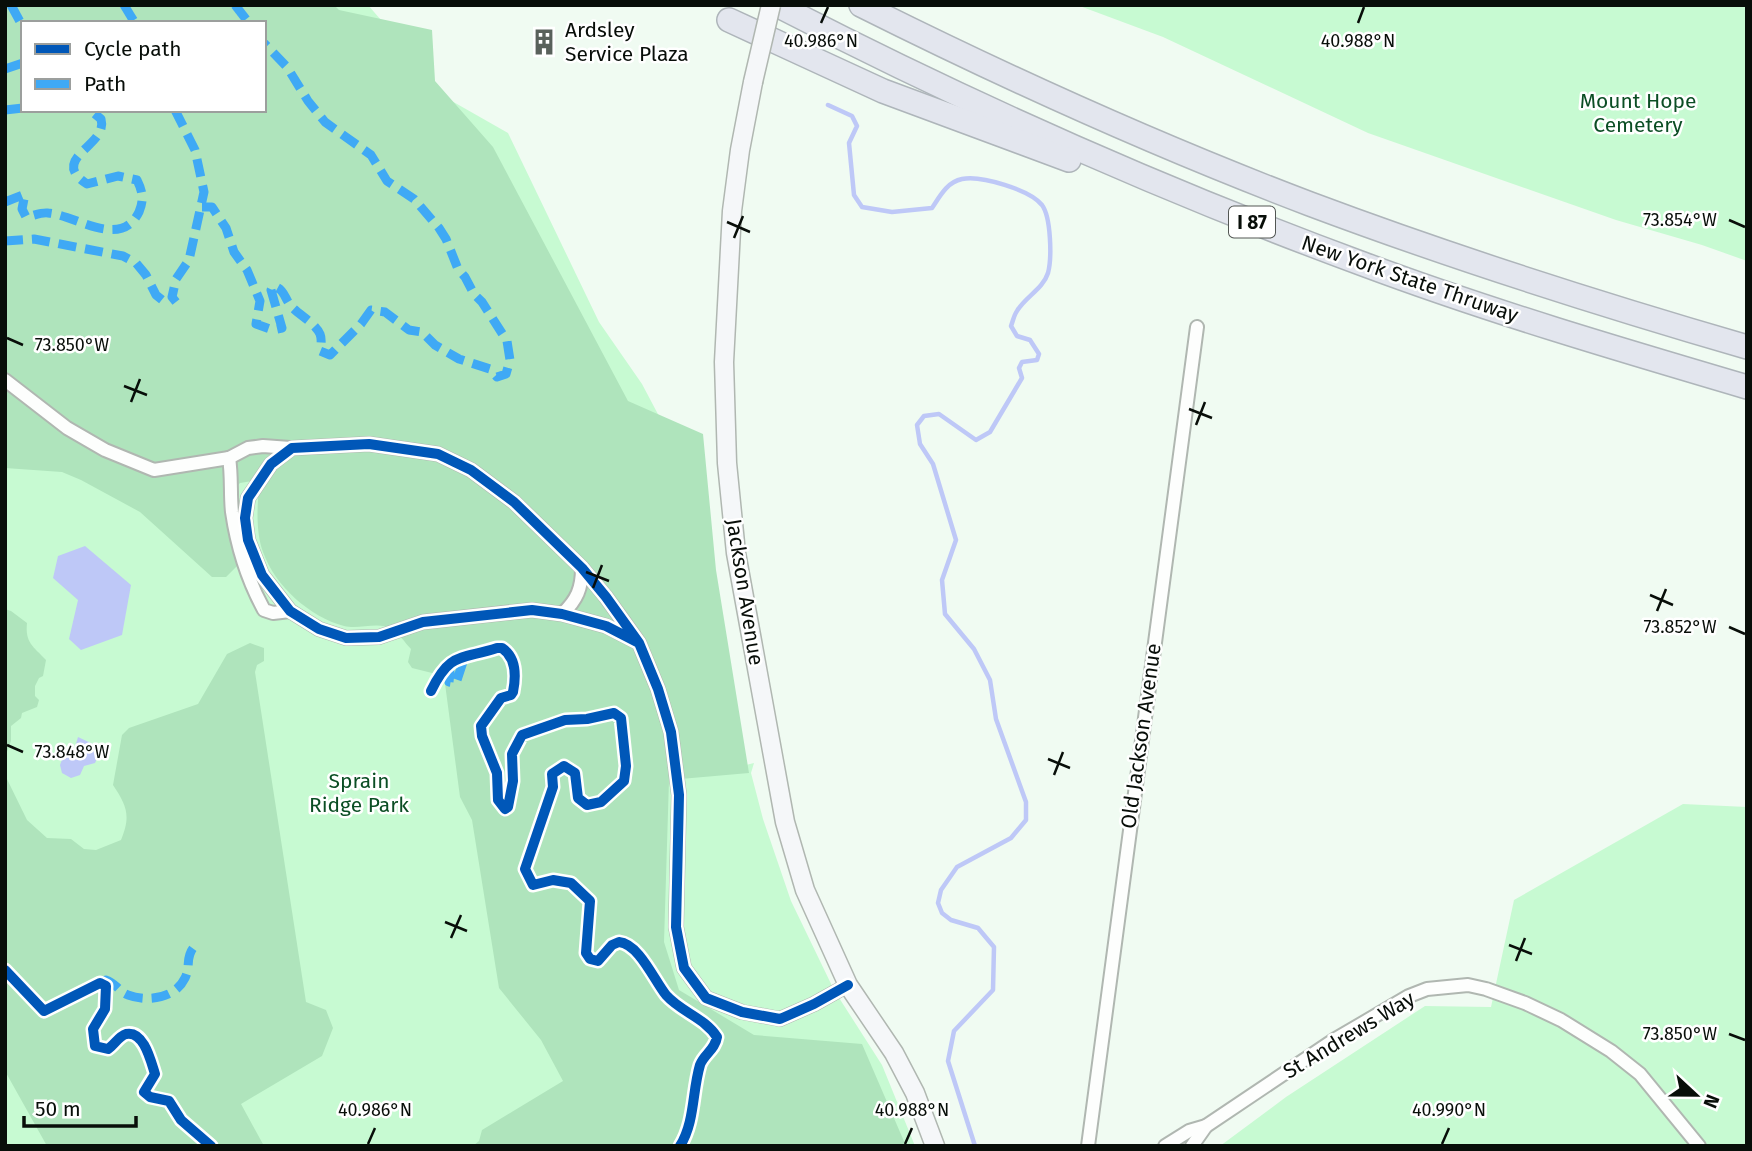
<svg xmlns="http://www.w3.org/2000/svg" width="1752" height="1151" viewBox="0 0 1752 1151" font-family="'Fira Sans',sans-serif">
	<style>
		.green { fill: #c7fad2; fill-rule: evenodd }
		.forest { fill: #afe4bc; fill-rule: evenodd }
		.water { fill: #bec8f7 }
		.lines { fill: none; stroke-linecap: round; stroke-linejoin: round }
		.stream { stroke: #bec8f7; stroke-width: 4.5 }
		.street-casing { stroke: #b0b7b1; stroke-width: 16 }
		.secondary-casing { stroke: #b0b7b1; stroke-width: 21 }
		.highway-casing { stroke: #aeb5ba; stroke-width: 26 }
		.street { stroke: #fdfefd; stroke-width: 12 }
		.secondary { stroke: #f5f7f9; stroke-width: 18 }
		.highway { stroke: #e3e6ee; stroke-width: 23 }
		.secondary-bridge-casing { stroke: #b0b7b1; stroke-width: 21; stroke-linecap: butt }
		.secondary-bridge { stroke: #f5f7f9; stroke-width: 18 }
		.quiet { stroke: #3fa9f5; stroke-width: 9; stroke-dasharray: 18 9; stroke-linecap: butt }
		.cycleway-casing { stroke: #fff; stroke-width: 15 }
		.cycleway { stroke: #0057b8; stroke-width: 10 }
		.ticks { fill: none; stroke: #080e09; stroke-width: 2.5 }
		.labels { text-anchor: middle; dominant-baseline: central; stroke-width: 5; stroke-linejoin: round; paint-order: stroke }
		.shield { fill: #fff; stroke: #525653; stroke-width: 2 }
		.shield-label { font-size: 19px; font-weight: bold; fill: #080e09 }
		.poi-label { font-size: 21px; fill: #080e09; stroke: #fff; text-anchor: start }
		.park-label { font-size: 21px; fill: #0b4e24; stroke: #fff }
		.street-label { font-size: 21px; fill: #080e09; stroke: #fff }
		.ticks-label { font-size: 18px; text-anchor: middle; fill: #080e09; stroke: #fff; stroke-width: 5; stroke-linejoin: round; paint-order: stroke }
	</style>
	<rect width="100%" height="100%" fill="#f0fbf2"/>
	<g class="green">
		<path d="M5 5H368L450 100 508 133 599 322 642 384 660 418 713 773 754 763 751 773 763 819 791 901 834 990 882 1065 915 1146H5ZM23 23H264V110H23Z"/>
		<polygon points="1077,5 1747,5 1747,261 1702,245 1616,220 1368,133 1163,37"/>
		<polygon points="1683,804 1747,807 1747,1146 1220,1146 1286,1097 1425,1006 1491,1007 1514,900"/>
	</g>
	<g class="forest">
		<path d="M5 5H334L339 10 432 30 435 81 493 147 628 401 703 434 716 570 749 773 669 780 664 942 679 990 754 1035 862 1044 906 1146H473L479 1141 482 1130 563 1081 541 1040 499 988 472 820 460 797 444 676 412 668 408 662 411 649C405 643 399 633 392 629 378 621 359 630 344 626 310 617 275 586 263 552 256 533 257 508 259 488L252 481 240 483 227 496 228 526 237 566 226 577H212L140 512 81 480 62 472 5 468ZM23 23H264V110H23Z"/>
		<path d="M5 609 11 611 27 623C25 643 33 646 46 660L43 676 39 678 35 686V696L39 700 37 707 22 713 21 718 11 726V741L5 757Z"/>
		<path d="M250 643 264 648V661L257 665 255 672 306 1002 326 1010 333 1028 322 1056 241 1104 264 1146H47L5 1071V775L27 820 47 838 71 839 84 849 96 850 121 840C131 816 127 806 113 785L122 735 129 728 198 704 227 654Z"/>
	</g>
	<g class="water">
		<polygon points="85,546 131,585 122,635 81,650 69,639 78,600 53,578 58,556"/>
		<polygon points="78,737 95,745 99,754 95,763 84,766 80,775 71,778 62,773 60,765 63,757 73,754"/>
	</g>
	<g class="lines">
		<path class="stream" d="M828 105 852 116 857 126 849 143 854 195 862 207 892 212 932 208C940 196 947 182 962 179 981 175 1030 190 1042 205 1051 217 1052 258 1048 273 1043 289 1025 297 1017 311 1014 315 1013 321 1011 326L1017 336 1030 340 1039 354 1037 360 1022 362 1019 368 1022 378 990 432 976 440 939 414 924 416 917 425 920 444 933 464 956 540 942 580 945 614 974 649 990 680 996 719 1026 802V820L1011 838 957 867 941 890 938 903 942 913 951 920 978 928 994 947 993 990 954 1031 948 1061 975 1146"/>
		<g class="street-casing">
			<g id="street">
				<polyline points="5,380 67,428 105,450 154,470 229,458 248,448 263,446 290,448"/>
				<path d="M229 458C232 476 230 494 232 512 237 546 247 579 264 610L273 613 290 611"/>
				<path d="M562 614C577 600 582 588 582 568"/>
				<polyline points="639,643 606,626 562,614 532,610 423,622 379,637 346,638 319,629 290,611 262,575 248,540 245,518 248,498 271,464 292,448 369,444 438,454 471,470 514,502 582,568 606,597 639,643 658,689 671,732 679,795 676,927 684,968 706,998 742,1012 780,1019 814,1004 848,985"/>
				<polyline points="1088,1146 1197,327"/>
				<polyline points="1165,1146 1189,1131 1206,1126 1334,1040 1409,996 1427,989 1468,985 1486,989 1525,1003 1561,1020 1611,1051 1640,1074 1699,1146"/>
				<polyline points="1192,1146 1206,1126"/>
			</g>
		</g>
		<g class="secondary-casing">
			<polyline id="secondary" points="753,82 740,150 732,211 724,362 727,463 736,553 785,822 805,890 848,985 894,1053 915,1093 935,1146"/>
		</g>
		<g class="highway-casing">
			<g id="highway">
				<path d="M777 5C967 103 1162 190 1363 264 1489 311 1618 349 1747 387"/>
				<path d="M861 5C1007 78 1157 146 1310 204 1454 258 1599 304 1747 347"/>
				<polyline points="729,20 883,91 1069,160"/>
			</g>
		</g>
		<use href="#street" class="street"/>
		<use href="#secondary" class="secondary"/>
		<use href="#highway" class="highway"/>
		<g class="secondary-bridge-casing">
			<polyline id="secondary-bridge" points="753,82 771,5"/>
		</g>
		<use href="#secondary-bridge" class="secondary-bridge"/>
		<g class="quiet">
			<polyline points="11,5 23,27"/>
			<polyline points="124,5 135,23"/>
			<polyline points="235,5 249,23"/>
			<polyline points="5,69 23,63"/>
			<polyline points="5,110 23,108"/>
			<polyline points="175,110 195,150 204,192 189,260 176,279 172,297 176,302"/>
			<path d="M5 202 25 194 22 209 26 217C33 216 41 212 48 213 76 215 120 250 139 212 144 200 143 192 137 180L118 176 87 184C47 158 109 146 101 119L90 110"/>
			<path d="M202 207H212L226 228 234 252 247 270 260 301 256 324 273 330 282 328 271 290 273 286C285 289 284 298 291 306 299 315 315 323 320 334 322 339 321 345 320 351L330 355 361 324 371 310 385 312 409 330 422 332 435 345 459 359 490 369 497 377 506 374 510 360 507 341 482 302 474 294 465 277 458 269 446 239 439 228 414 199 387 181 371 155 325 122 308 101 287 67 264 43"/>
			<polyline points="5,241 34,239 123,256 136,263 146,275 156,295 166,303"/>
			<polyline points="446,667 450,672 449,682 456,683 464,659 468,656"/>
			<path d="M103 981 106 980C116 983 119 992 128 995 147 1002 175 999 185 978 192 964 183 956 198 943"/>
		</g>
		<g class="cycleway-casing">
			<g id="cycleway">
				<polyline points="639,643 606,626 562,614 532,610 423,622 379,637 346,638 319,629 290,611 262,575 248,540 245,518 248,498 271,464 292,448 369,444 438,454 471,470 514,502 582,568 606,597 639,643 658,689 671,732 679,795 676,927 684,968 706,998 742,1012 780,1019 814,1004 848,985"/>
				<path d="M431 691C450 652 460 660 497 648H502C517 658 516 677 513 692L511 695 501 698 481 726 482 736 497 773 498 800 505 809 508 807 513 781 512 754 522 735 565 720 587 719 614 713 621 718 626 766 624 781 601 802 587 805 578 798 575 773 564 766 552 774 553 787 525 869 533 885 553 880 571 883 590 901 586 953 590 959 598 961 612 945 619 942C639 944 654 980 666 995 681 1012 705 1018 717 1037 715 1050 704 1054 700 1065 692 1092 695 1122 680 1146"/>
				<path d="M5 970 44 1011 100 983 106 986 105 1009 93 1029 95 1046 108 1049C114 1045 119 1036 126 1034 144 1030 151 1062 155 1074L144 1092 150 1097 169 1101 181 1120 211 1146"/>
			</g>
		</g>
		<use href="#cycleway" class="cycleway"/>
	</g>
	<path class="ticks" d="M821 23 828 7M1358 23 1364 7M1729 220 1745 227M727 222 750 232M734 238 743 216M7 338 23 345M124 386 147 395M131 402 140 379M1189 409 1212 418M1196 425 1205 402M586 572 609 581M593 588 602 565M1650 595 1673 605M1657 611 1666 589M1729 627 1745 634M7 745 23 752M1048 759 1070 768M1054 775 1063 752M445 922 467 931M451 938 461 915M1509 945 1532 954M1516 961 1525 938M1729 1034 1745 1040M368 1144 375 1128M905 1144 912 1128M1442 1144 1449 1128"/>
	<defs>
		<g id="building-bare" transform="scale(2.1)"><path d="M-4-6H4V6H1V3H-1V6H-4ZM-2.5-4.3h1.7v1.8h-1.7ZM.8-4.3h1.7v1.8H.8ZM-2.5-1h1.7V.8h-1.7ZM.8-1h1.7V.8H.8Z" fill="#59615b" stroke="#fff" stroke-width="2.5" paint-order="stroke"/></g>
	</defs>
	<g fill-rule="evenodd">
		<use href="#building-bare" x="544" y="42"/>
	</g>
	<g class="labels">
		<rect class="shield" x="1229" y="206.5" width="46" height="31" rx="5"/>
		<g class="shield-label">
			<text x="1252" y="222">I 87</text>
		</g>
		<g class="poi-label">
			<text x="565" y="30">Ardsley<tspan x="565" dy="24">Service Plaza</tspan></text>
		</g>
		<g class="park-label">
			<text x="1638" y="101">Mount Hope<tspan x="1638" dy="24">Cemetery</tspan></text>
			<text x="359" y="781">Sprain<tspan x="359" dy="24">Ridge Park</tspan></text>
		</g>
		<g class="street-label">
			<text transform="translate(1410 279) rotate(19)">New York State Thruway</text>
			<text transform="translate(745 592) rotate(81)">Jackson Avenue</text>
			<text transform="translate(1141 736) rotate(-82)">Old Jackson Avenue</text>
			<text transform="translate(1349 1035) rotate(-31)">St Andrews Way</text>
		</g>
	</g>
	<g class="ticks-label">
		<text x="821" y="47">40.986°N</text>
		<text x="1358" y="47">40.988°N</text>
		<text x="1680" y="226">73.854°W</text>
		<text x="72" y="351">73.850°W</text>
		<text x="1680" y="633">73.852°W</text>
		<text x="72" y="758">73.848°W</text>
		<text x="1680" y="1040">73.850°W</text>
		<text x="375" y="1116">40.986°N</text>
		<text x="912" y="1116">40.988°N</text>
		<text x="1449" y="1116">40.990°N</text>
	</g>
	<rect width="1752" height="1151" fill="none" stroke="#080e09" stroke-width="14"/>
	<rect x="21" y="21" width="245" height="91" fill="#ffffff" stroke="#9c9f9d" stroke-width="2"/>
	<rect x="35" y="44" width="35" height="10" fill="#0057b8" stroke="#9c9f9d" stroke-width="2"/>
	<text x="84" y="56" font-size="21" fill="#080e09">Cycle path</text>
	<rect x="35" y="79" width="35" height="10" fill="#3fa9f5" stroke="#9c9f9d" stroke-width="2"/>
	<text x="84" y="91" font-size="21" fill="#080e09">Path</text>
	<g transform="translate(1696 1095) rotate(112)" stroke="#ffffff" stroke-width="5" paint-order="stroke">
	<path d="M0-5L12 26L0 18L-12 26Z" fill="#080e09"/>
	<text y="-10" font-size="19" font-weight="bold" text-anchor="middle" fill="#080e09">N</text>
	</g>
	<path d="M24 1116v10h112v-10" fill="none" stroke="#080e09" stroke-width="3.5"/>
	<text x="35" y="1116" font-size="21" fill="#080e09" stroke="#ffffff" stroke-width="5" paint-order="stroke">50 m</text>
</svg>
